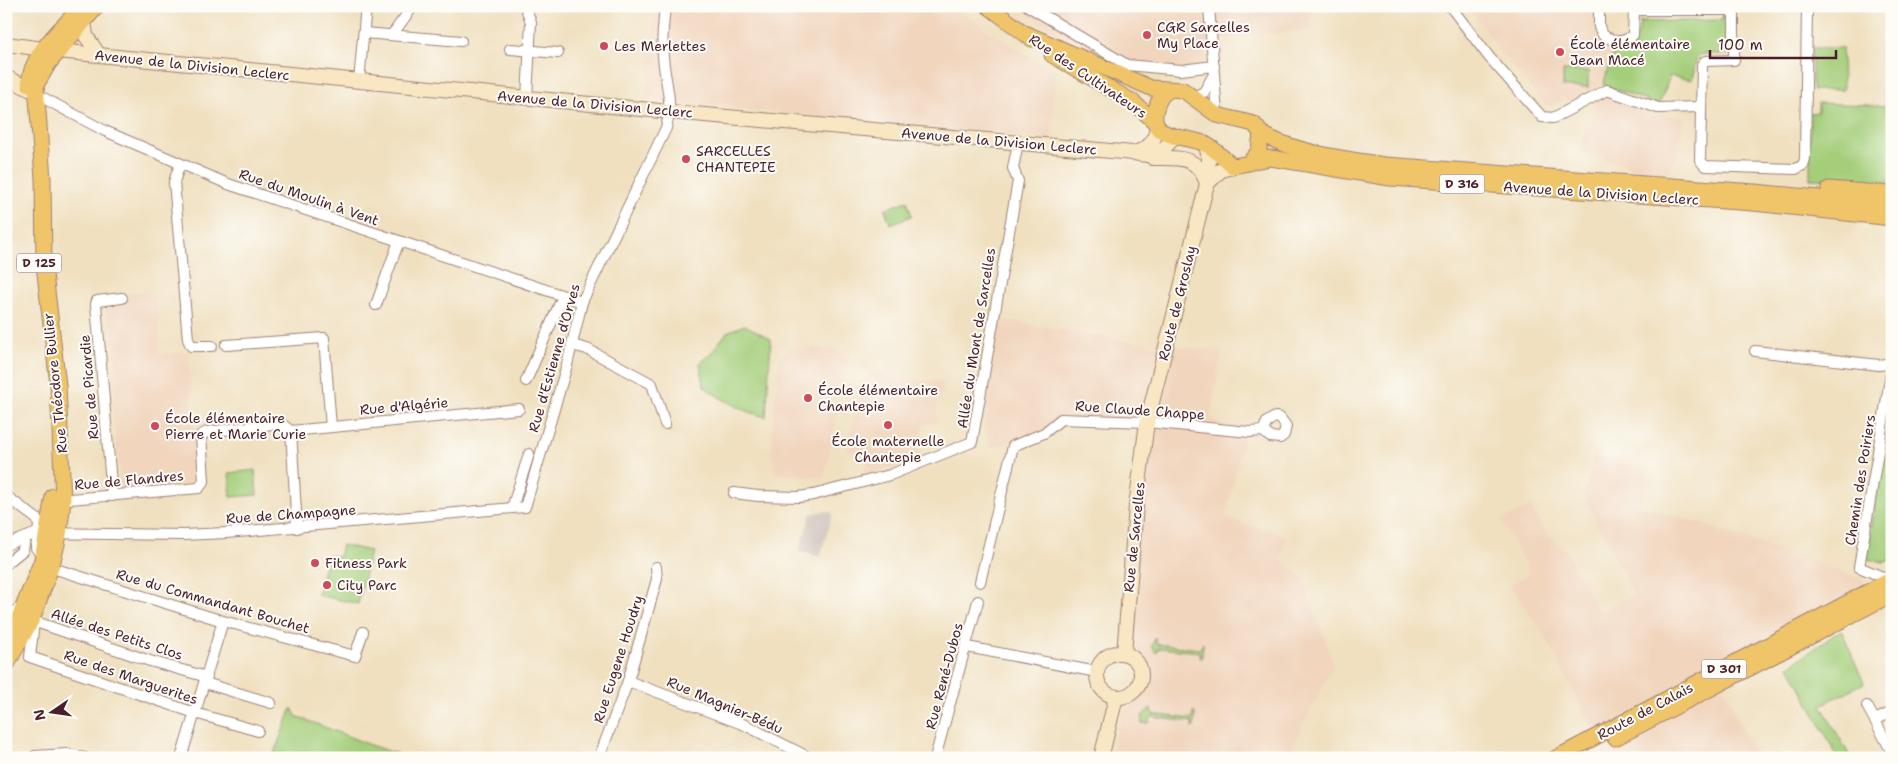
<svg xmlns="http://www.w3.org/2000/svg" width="1898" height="764" viewBox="0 0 1898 764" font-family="'Shantell Sans',sans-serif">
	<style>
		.built { fill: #f1d5bd }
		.industrial { fill: #cec1ba }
		.green { fill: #a4ce7a; stroke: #777652 }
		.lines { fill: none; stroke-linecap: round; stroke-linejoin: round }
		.street-casing { stroke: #9d8076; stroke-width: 12 }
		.secondary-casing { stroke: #9d8076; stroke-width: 16 }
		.primary-casing { stroke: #9d8076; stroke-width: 17 }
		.street { stroke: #fff; stroke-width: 10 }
		.secondary { stroke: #f9e7c3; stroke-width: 14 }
		.primary { stroke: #f0c469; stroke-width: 15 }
		.poi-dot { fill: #d1495b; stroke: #fdfcf7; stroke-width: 2 }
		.labels { text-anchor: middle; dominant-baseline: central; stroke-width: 4; stroke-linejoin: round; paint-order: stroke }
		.shield { fill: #fdfcf7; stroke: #806168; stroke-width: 1 }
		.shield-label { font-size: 12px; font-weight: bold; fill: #4a1f2b }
		.poi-label { font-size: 14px; fill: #4a1f2b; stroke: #fdfcf7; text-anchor: start }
		.street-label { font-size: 14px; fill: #4a1f2b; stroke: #fdfcf7 }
	</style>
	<rect width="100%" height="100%" fill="#fdfcf7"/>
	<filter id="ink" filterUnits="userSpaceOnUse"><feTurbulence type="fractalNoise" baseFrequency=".02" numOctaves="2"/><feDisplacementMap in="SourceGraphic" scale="10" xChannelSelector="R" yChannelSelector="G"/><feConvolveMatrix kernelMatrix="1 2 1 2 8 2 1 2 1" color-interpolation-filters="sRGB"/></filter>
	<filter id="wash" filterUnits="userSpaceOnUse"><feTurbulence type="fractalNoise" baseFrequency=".0096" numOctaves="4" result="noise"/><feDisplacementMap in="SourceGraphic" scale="20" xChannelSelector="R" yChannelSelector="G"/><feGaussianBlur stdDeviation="1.12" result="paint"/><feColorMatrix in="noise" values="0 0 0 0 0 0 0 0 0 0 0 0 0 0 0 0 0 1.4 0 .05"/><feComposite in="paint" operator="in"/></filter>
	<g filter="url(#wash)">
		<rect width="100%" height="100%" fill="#f0e0c0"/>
		<g class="built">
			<polygon points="655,6 956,6 985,29 1055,71 1052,140 646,100"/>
			<polygon points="1017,6 1308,6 1312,29 1207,41 1207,73 1191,74 1122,68 1062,38"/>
			<polygon points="1468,6 1594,8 1599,35 1616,44 1603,85 1573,102 1563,99 1550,107 1544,103 1506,59"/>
			<polygon points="1599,94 1654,115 1664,112 1685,119 1669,179 1580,151"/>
			<polygon points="149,292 156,299 160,354 188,352 199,475 196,483 121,489 112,401 114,400 112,370 116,369 112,326 108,326 106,306 129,299 128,293"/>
			<polygon points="997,319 1154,345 1223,350 1210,416 1243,440 1226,518 1287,536 1281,560 1302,577 1334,665 1286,758 1113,758 1116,734 1124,712 1143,696 1147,668 1134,645 1135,430 1063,425 991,448 978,409"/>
			<polygon points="788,348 844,350 850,356 824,477 776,474 771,450 779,359"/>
			<polygon points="868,372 898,374 898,378 943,382 942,395 939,395 936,424 923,423 919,457 867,476 863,475 868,457 847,449 864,379 868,379"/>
			<polygon points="1594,456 1649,469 1640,506 1694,521 1863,579 1861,588 1714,667 1756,758 1608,758 1545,636 1510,585 1530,573 1501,521 1530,506 1548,535 1565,549 1599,611 1633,595 1584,497"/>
		</g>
		<polygon class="industrial" points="825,511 833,513 820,557 799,551 811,514"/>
		<g class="green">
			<polygon points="1723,13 1726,13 1730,20 1730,50 1728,54 1702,54 1697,57 1692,80 1670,76 1659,105 1603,85 1616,44 1634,40 1639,32 1640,22 1722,20"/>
			<polygon points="1812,48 1842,48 1843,90 1812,90"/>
			<rect x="1563" y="71" width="25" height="16"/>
			<polygon points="1818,103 1892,106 1892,182 1810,179 1810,113 1818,112"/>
			<polygon points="907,201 912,216 890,224 885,209"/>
			<path d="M745 325 771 339 766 417C743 411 722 401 704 386L700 363 710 355 727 332Z"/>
			<polygon points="1889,403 1892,403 1892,560 1884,562 1867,559"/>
			<polygon points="255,470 257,495 231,497 229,473"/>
			<polygon points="342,545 370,551 358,604 318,595 327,555 339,557"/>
			<polygon points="1841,630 1864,683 1821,705 1851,758 1838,758 1789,666"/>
			<polygon points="1155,637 1156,644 1200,649 1203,643 1202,658 1200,658 1200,652 1159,648 1156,653 1152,646"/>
			<polygon points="292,708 296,716 373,746 410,758 272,758"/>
			<polygon points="1151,708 1152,714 1192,719 1193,713 1195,713 1194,727 1192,728 1192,722 1151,717 1149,723 1142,723 1142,716"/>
		</g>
	</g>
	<g filter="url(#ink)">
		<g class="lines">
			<g class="street-casing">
				<g id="street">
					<polyline points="525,6 531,22 527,98"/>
					<polyline points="1028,6 1127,65 1181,70 1214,66"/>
					<polyline points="1209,6 1217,115"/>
					<polyline points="1450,6 1489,57 1542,117 1553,118 1607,90 1658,108 1701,107"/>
					<path d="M1599 6V27L1603 35C1614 42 1623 44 1633 35L1634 10H1730L1734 15V60L1705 61 1702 65 1700 160 1705 166 1796 169 1803 165 1805 159 1807 6"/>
					<polyline points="6,8 8,6"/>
					<polyline points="364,33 461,41"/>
					<polyline points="392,35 413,6"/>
					<polyline points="510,49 558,53"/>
					<polyline points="359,81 366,6"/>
					<polyline points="36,94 105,131 228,184 582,302"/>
					<polyline points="1193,97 1204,92 1213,76"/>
					<polyline points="180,164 174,182 188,339 191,346 212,346"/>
					<polyline points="376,305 399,241"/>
					<polyline points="226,345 324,338 331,427"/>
					<polyline points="572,345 587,349 652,384 665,424"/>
					<polyline points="1755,351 1879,365 1892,363"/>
					<polyline points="526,381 563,296"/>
					<polyline points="291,431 519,409"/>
					<polyline points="291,431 297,528"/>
					<polyline points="734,493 758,496 799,497 813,495 890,475 972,442 1018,181 1013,168 1018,143"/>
					<polyline points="6,496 37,519 39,526 36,548 41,554 48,556"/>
					<polyline points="112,496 96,304 97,301 122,298"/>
					<polyline points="58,500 199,488 204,481 201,435 207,432 273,424 283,425 291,431"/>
					<polyline points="512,508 529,454"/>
					<path d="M6 545 37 533 183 535 226 533 525 507 567 365 582 302 666 128C673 105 667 89 664 66 661 46 663 26 665 6"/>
					<polyline points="6,564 23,550 25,539"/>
					<polyline points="46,566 223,621 355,656 363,632"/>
					<polyline points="1890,580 1859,567 1892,367"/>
					<polyline points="980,582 1013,446 1044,433 1061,419 1147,422 1249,432 1263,431 1267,422 1275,417 1280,418 1286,426 1284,435 1280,438 1270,437 1263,431"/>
					<polyline points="6,616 18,609 36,622 150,661 207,677"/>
					<polyline points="34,622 30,657 195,713 258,731"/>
					<polyline points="967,647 1097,672"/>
					<polyline points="628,681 745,725 810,758"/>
					<polyline points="205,683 271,703"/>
					<polyline points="1867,706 1892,752"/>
					<polyline points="1875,720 1892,712"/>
					<polyline points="35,756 67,754 85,758"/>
					<polyline points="181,758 223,621"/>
					<polyline points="599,758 628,681 657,579 656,567"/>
					<polyline points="935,758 978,601"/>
				</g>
			</g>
			<g class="secondary-casing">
				<g id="secondary">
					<polyline points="84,21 86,36 99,55"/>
					<path d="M6 44 58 51 671 112 1133 153C1167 160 1156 151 1177 136"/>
					<polyline points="6,77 29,89 36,90"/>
					<path d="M1133 153C1149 149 1156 141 1157 125"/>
					<path d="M1153 158C1180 158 1196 155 1207 183"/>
					<polyline points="1207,184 1221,170 1235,166"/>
					<circle cx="1119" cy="675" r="22"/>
					<polyline points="1124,653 1136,506 1147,422 1207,184 1209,159 1206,144"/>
					<polyline points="1101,758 1116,697"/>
				</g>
			</g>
			<g class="primary-casing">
				<g id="primary">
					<polyline points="988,6 1032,39"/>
					<path d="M1025 33 1151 88 1183 90 1217 115 1254 124 1261 133 1259 151 1249 163 1233 166C1223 159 1216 149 1205 144 1187 135 1147 141 1156 109 1158 101 1161 94 1169 90"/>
					<polyline points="1052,55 1133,102 1155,122"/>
					<path d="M29 84C31 52 62 29 82 6"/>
					<path d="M1261 133C1291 152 1350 160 1386 165L1755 192 1892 205"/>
					<polyline points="1252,161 1271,158 1390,178 1753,203 1892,218"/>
					<polyline points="1829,189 1892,194"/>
					<polyline points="8,645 42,560 53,496"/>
					<polyline points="6,666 32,619 52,565 59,535 63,500 58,385 44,265 43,179 36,85 49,63 97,6"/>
					<polyline points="1615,738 1892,594"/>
					<polyline points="1556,758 1892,579"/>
				</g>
			</g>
			<use href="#street" class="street"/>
			<use href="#secondary" class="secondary"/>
			<use href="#primary" class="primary"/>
		</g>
	</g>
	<g class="poi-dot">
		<circle cx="1147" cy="35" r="5"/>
		<circle cx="604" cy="46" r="5"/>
		<circle cx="1560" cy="52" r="5"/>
		<circle cx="686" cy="159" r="5"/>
		<circle cx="808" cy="398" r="5"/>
		<circle cx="888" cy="425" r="5"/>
		<circle cx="155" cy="426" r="5"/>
		<circle cx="315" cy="563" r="5"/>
		<circle cx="327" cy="585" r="5"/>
	</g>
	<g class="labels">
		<g class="shield">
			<rect x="1439.5" y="174.5" width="45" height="19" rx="4"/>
			<rect x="16.5" y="253.5" width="45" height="19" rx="4"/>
			<rect x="1701.5" y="659.5" width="45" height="19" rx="4"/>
		</g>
		<g class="shield-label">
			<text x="1462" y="184">D 316</text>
			<text x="39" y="263">D 125</text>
			<text x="1724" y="669">D 301</text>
		</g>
		<g class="poi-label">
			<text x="1157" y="27">CGR Sarcelles<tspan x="1157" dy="16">My Place</tspan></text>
			<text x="1570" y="44">École élémentaire<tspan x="1570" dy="16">Jean Macé</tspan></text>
			<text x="614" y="46">Les Merlettes</text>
			<text x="696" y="151">SARCELLES<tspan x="696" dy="16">CHANTEPIE</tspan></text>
			<text x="818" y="390">École élémentaire<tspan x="818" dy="16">Chantepie</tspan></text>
			<text x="165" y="418">École élémentaire<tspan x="165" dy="16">Pierre et Marie Curie</tspan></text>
			<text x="888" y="441" text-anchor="middle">École maternelle<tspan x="888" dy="16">Chantepie</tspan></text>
			<text x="325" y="563">Fitness Park</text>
			<text x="337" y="585">City Parc</text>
		</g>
		<g class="street-label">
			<text transform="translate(192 65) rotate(6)">Avenue de la Division Leclerc</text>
			<text transform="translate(1088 76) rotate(34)">Rue des Cultivateurs</text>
			<text transform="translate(595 104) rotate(5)">Avenue de la Division Leclerc</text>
			<text transform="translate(999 141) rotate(5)">Avenue de la Division Leclerc</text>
			<text transform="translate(1601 193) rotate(4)">Avenue de la Division Leclerc</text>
			<text transform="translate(309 197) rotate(19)">Rue du Moulin à Vent</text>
			<text transform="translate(1177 303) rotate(-76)">Route de Groslay</text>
			<text transform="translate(976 338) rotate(-81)">Allée du Mont de Sarcelles</text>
			<text transform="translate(554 358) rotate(-74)">Rue d'Estienne d'Orves</text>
			<text transform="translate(55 383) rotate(-96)">Rue Théodore Bullier</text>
			<text transform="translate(89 387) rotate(-95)">Rue de Picardie</text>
			<text transform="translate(404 406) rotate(-5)">Rue d'Algérie</text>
			<text transform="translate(1140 410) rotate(4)">Rue Claude Chappe</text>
			<text transform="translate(129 480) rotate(-5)">Rue de Flandres</text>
			<text transform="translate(1860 480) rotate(-81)">Chemin des Poiriers</text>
			<text transform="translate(291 514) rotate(-4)">Rue de Champagne</text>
			<text transform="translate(1134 537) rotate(-84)">Rue de Sarcelles</text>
			<text transform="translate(213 601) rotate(16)">Rue du Commandant Bouchet</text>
			<text transform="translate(117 634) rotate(18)">Allée des Petits Clos</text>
			<text transform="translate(618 659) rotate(-72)">Rue Eugene Houdry</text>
			<text transform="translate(944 676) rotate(-75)">Rue René-Dubos</text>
			<text transform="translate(131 677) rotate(19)">Rue des Marguerites</text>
			<text transform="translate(725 705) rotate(23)">Rue Magnier-Bédu</text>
			<text transform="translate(1645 711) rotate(-28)">Route de Calais</text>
		</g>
	</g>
	<rect width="1898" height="764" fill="none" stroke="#fdfcf7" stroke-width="25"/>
	<g transform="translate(52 712) rotate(257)" stroke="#fdfcf7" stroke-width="4" paint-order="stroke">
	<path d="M0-4L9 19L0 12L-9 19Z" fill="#4a1f2b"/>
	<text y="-8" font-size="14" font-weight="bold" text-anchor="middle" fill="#4a1f2b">N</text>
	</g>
	<path d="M1710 50v8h126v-8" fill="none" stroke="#4a1f2b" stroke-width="2.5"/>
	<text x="1718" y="50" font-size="15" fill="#4a1f2b" stroke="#fdfcf7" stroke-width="4" paint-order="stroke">100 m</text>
</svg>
